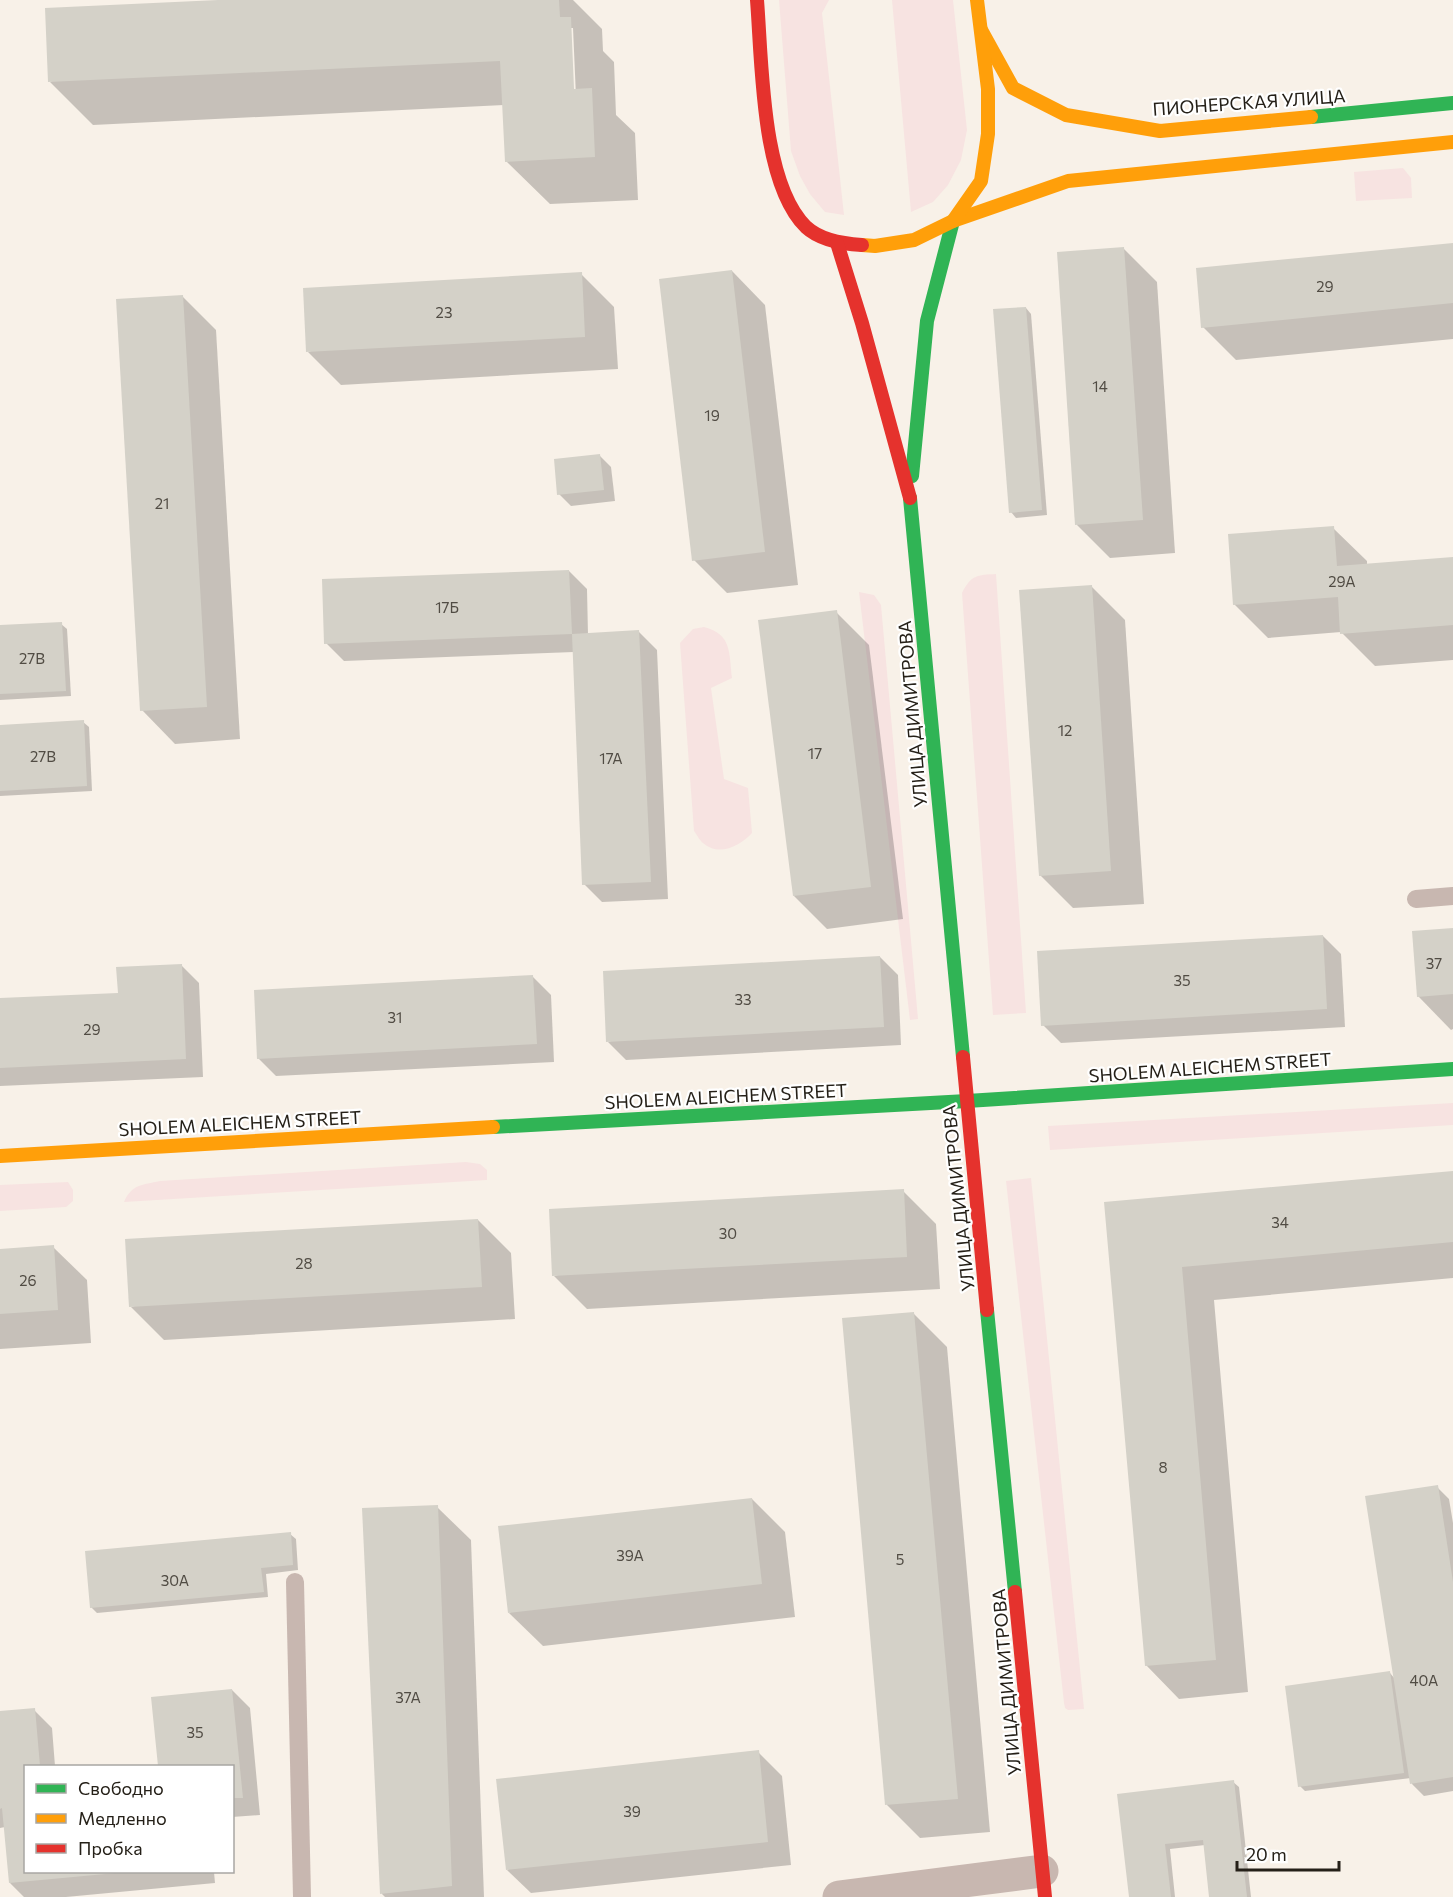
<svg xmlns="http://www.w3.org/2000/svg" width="1453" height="1897" viewBox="0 0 1453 1897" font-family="Commissioner,sans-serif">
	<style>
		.green { fill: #f7e3e1 }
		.shadow { fill: #0003; fill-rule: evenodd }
		.building { fill: #d4d1c8 }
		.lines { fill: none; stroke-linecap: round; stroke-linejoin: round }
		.lane { stroke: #c8b7b0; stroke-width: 18 }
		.street { stroke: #c8b7b0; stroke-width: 33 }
		.fast { stroke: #30b455; stroke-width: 14 }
		.slow { stroke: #ff9f0a; stroke-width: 14 }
		.jam { stroke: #e5322d; stroke-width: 14 }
		.labels { text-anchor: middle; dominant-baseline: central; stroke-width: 4.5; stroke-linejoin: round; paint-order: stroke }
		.number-label { font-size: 15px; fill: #514c44 }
		.street-label { font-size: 18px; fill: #252018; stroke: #fff }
	</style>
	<rect width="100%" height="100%" fill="#f8f1e8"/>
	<g class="green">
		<polygon points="779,0 829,0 822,13 844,215 825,212 810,194 800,176 791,151"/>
		<polygon points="892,0 953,0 967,130 961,160 948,185 933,202 911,212"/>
		<polygon points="1403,168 1411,178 1412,198 1356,201 1354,172"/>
		<path d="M996 574 1026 1013 993 1015 962 593C971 575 977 575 996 574Z"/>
		<polygon points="859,592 874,595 881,605 918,1019 910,1020"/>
		<path d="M704 627C732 634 729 653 732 678L711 688 724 779 748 788 752 833C740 846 719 857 703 843 700 841 697 835 694 831L680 643 693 629Z"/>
		<polygon points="1453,1103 1453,1125 1050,1150 1048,1126"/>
		<path d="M466 1162 480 1164 487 1170V1180L124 1202C132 1184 142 1185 160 1181Z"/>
		<polygon points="1031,1178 1084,1709 1068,1710 1065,1708 1064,1703 1006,1181"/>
		<polygon points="68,1182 73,1190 73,1201 66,1207 0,1211 0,1185"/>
	</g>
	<g class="shadow">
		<path d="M250 0H573L602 29 603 51 614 62 616 115 635 133 638 200 550 204 506 161 504 105 93 125 50 82ZM570 28H573L576 97H573Z"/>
		<polygon points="1453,245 1453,339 1236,360 1203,327"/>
		<polygon points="1124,249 1157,282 1175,553 1110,558 1077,525"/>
		<polygon points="732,271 765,305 798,585 727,593 694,560"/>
		<polygon points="581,274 614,307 618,369 341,385 308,352"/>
		<polygon points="183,297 216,330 240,739 175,744 142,710"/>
		<polygon points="1026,308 1031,314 1047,515 1016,518 1011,512"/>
		<polygon points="599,455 611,467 615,501 571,506 559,494"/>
		<polygon points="1333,528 1367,561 1367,565 1453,559 1453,660 1375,666 1341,632 1268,638 1234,604"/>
		<polygon points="569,571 587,589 588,635 639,632 657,650 668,899 602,902 584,884 574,652 344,661 326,643"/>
		<polygon points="1091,586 1125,620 1144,904 1073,908 1040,875"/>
		<polygon points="836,612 869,645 903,919 827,929 794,896"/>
		<polygon points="61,624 67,629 71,696 0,700 0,627"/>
		<polygon points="83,722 89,727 92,791 0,796 0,726"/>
		<polygon points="1453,930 1453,1029 1451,1030 1418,996"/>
		<polygon points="1323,936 1341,954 1345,1027 1061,1043 1043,1025"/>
		<polygon points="880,957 898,975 901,1045 626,1060 608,1042"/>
		<polygon points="181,965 199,983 203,1077 0,1086 0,1000 119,994"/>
		<polygon points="533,977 551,995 554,1062 276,1076 258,1058"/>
		<polygon points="1453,1172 1453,1278 1214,1300 1248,1692 1179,1699 1146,1665 1106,1204"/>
		<polygon points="903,1191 936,1224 940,1289 587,1309 554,1276"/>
		<polygon points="478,1220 511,1253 515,1319 164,1340 131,1307"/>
		<polygon points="53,1247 87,1280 91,1343 0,1349 0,1250"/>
		<polygon points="914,1314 947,1347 990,1832 920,1838 887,1805"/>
		<polygon points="1437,1487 1449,1499 1453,1523 1453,1791 1424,1796 1412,1784 1411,1778 1305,1791 1300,1786 1390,1673 1395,1679"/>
		<polygon points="752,1499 785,1532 795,1617 543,1646 509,1613"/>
		<polygon points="437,1507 471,1540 484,1897 385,1897 382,1894"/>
		<polygon points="290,1534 296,1539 298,1570 266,1574 268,1597 97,1613 91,1607"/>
		<polygon points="232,1690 250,1708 260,1815 232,1817 232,1766 159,1766 153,1698"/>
		<polygon points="34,1710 52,1728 55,1766 26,1766 26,1872 214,1872 215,1883 66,1897 24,1897 10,1883 5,1827 0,1828 0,1713"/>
		<polygon points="758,1752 782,1776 791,1865 531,1893 507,1870"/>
		<polygon points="1233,1782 1239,1787 1251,1897 1211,1897 1205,1845 1170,1849 1175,1897 1131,1897 1119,1795"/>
	</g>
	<g class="building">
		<polygon points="218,0 559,0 560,17 571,17 574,89 592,88 595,157 505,162 500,61 48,82 45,8"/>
		<polygon points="1453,243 1453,303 1201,328 1196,268"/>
		<polygon points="1124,247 1143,520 1075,525 1057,252"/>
		<polygon points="732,270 765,552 692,561 659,279"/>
		<polygon points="582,272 585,337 306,352 303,288"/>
		<polygon points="183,295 207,707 140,711 116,299"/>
		<polygon points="1026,307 1042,510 1009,513 993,309"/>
		<polygon points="600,454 604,490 557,495 554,459"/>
		<polygon points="1334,526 1337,566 1453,557 1453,625 1340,634 1338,597 1233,605 1228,534"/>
		<polygon points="569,570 572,634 324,644 322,579"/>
		<polygon points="1092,585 1111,871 1039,876 1019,590"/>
		<polygon points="837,610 871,887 793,896 758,620"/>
		<polygon points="62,622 66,691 0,694 0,625"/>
		<polygon points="639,630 651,882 582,885 572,634"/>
		<polygon points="84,720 87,786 0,791 0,725"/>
		<polygon points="1453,928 1453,994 1417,997 1412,931"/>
		<polygon points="1323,935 1327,1009 1041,1026 1037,951"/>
		<polygon points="880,956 884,1027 606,1042 603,971"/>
		<polygon points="182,964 186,1059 0,1068 0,998 118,993 116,967"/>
		<polygon points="533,975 537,1044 257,1059 254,990"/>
		<polygon points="1453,1171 1453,1242 1182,1267 1216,1660 1145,1666 1104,1202"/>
		<polygon points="904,1189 907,1257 552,1276 549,1209"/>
		<polygon points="478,1219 482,1287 129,1307 125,1239"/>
		<polygon points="54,1245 58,1310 0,1314 0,1249"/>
		<polygon points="914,1312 958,1799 885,1805 842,1318"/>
		<polygon points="1438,1485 1453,1582 1453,1777 1410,1784 1365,1496"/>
		<polygon points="752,1498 762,1584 508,1613 498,1526"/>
		<polygon points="438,1505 452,1886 380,1894 362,1508"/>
		<polygon points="291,1532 293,1565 261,1568 264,1592 90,1608 85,1551"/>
		<polygon points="1390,1671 1404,1773 1298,1787 1285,1686"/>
		<polygon points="232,1689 243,1798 232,1798 232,1766 158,1766 151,1697"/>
		<polygon points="35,1708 40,1766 26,1766 26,1872 116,1872 116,1873 9,1883 2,1808 0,1809 0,1711"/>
		<polygon points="759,1750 768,1842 506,1870 496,1779"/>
		<polygon points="1234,1780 1247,1897 1209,1897 1203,1840 1165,1844 1171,1897 1129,1897 1117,1794"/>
	</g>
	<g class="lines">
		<g class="lane">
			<polyline points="1416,899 1453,896"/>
			<polyline points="295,1582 302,1897"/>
		</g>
		<polyline class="street" points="839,1897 1042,1871"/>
		<g class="fast">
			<polyline points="1311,117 1453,103"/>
			<polyline points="912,476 927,321 953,221"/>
			<polyline points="910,498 963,1057"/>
			<polyline points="967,1101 1453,1069"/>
			<polyline points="493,1127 967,1101"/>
			<polyline points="987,1310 1015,1592"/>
		</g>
		<g class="slow">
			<polyline points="981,30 1013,88 1066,115 1160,131 1311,117"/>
			<polyline points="953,221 1068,181 1453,142"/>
			<polyline points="862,245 875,246 914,240 953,221 981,181 988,134 988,89 977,0"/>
			<polyline points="0,1156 493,1127"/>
		</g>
		<g class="jam">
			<path d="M757 0C762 61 761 183 806 227 820 240 844 244 862 245"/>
			<polyline points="837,243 862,323 910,498"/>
			<polyline points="963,1057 987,1310"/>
			<polyline points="1015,1592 1045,1897"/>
		</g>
	</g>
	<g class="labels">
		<g class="number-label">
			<text x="1325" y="286">29</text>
			<text x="444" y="312">23</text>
			<text x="1100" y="386">14</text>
			<text x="712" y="415">19</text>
			<text x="162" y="503">21</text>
			<text x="1342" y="581">29А</text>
			<text x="447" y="607">17Б</text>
			<text x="32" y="658">27В</text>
			<text x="1065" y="730">12</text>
			<text x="815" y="753">17</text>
			<text x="43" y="756">27В</text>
			<text x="611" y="758">17А</text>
			<text x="1434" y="963">37</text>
			<text x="1182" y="980">35</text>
			<text x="743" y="999">33</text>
			<text x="395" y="1017">31</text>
			<text x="92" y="1029">29</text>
			<text x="1280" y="1222">34</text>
			<text x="728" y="1233">30</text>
			<text x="304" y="1263">28</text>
			<text x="28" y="1280">26</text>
			<text x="1163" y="1467">8</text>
			<text x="630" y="1555">39А</text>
			<text x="900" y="1559">5</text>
			<text x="175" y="1580">30А</text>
			<text x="1424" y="1680">40А</text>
			<text x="408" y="1697">37А</text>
			<text x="195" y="1732">35</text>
			<text x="632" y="1811">39</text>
		</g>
		<g class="street-label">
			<text transform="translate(1249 102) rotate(-4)">ПИОНЕРСКАЯ УЛИЦА</text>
			<text transform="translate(912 714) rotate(-95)">УЛИЦА ДИМИТРОВА</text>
			<text transform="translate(1210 1067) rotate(-4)">SHOLEM ALEICHEM STREET</text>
			<text transform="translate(726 1096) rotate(-3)">SHOLEM ALEICHEM STREET</text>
			<text transform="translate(240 1123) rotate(-3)">SHOLEM ALEICHEM STREET</text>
			<text transform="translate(958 1198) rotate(-96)">УЛИЦА ДИМИТРОВА</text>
			<text transform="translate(1006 1682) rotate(-95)">УЛИЦА ДИМИТРОВА</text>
		</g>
	</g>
	<rect x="24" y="1765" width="210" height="108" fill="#ffffff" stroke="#a8a6a3" stroke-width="1.5"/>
	<rect x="36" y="1784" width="30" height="9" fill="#30b455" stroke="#a8a6a3" stroke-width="1.5"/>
	<text x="78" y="1795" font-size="18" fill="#252018">Свободно</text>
	<rect x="36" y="1814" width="30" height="9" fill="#ff9f0a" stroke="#a8a6a3" stroke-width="1.5"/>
	<text x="78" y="1825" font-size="18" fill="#252018">Медленно</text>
	<rect x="36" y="1844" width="30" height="9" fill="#e5322d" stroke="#a8a6a3" stroke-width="1.5"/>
	<text x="78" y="1855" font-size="18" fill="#252018">Пробка</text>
	<path d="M1237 1861v9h102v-9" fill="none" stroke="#252018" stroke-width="3"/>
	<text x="1246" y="1861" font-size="18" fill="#252018" stroke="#ffffff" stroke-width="4.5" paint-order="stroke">20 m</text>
</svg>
